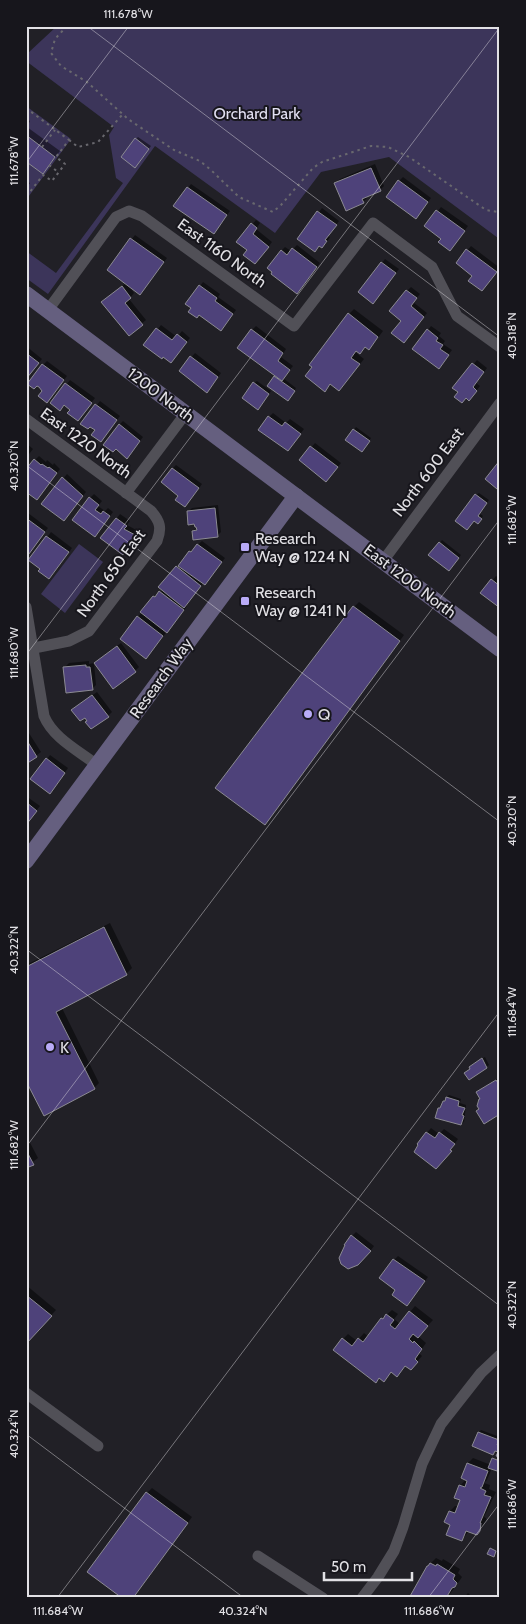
<svg xmlns="http://www.w3.org/2000/svg" width="526" height="1624" viewBox="0 0 526 1624" font-family="Cabin,sans-serif">
	<style>
		.green { fill: #3c355a }
		.shadow { fill: #0007 }
		.building { fill: #4e427a; stroke: #8b8a92 }
		.lines { fill: none; stroke-linecap: round; stroke-linejoin: round }
		.path { stroke: #69686e; stroke-width: 2; stroke-dasharray: 2.5 4; stroke-linecap: butt }
		.street { stroke: #515057; stroke-width: 11 }
		.secondary { stroke: #655f7f; stroke-width: 16 }
		.ticks { fill: none; stroke: #e2e1e5; stroke-width: 1; stroke-opacity: 0.45 }
		.poi-dot { fill: #b9abf7; stroke: #17161c; stroke-width: 2 }
		.labels { text-anchor: middle; dominant-baseline: central; stroke-width: 4; stroke-linejoin: round; paint-order: stroke }
		.park-label { font-size: 16px; fill: #e2e0f2; stroke: #17161c }
		.street-label { font-size: 16px; fill: #e2e1e5; stroke: #17161c }
		.poi-label { font-size: 16px; fill: #e2e1e5; stroke: #17161c; text-anchor: start }
		.neatline { fill: none; stroke: #e2e1e5; stroke-width: 2 }
		.ticks-label { font-size: 12px; text-anchor: middle; fill: #e2e1e5 }
	</style>
	<rect width="100%" height="100%" fill="#212026"/>
	<g class="green">
		<polygon points="57,26 500,26 500,236 498,238 389,157 321,172 275,233 155,146 48,294 26,278 26,251 56,273 123,183 116,178 109,135 114,127 26,61 26,52 28,53"/>
		<polygon points="26,106 71,139 26,200 26,165 28,163 43,174 55,157 26,135"/>
		<polygon points="79,544 103,562 65,613 41,594"/>
	</g>
	<g class="shadow">
		<polygon points="26,118 30,121 27,127 60,151 43,172 28,162 26,165"/>
		<polygon points="138,137 151,146 137,164 136,139"/>
		<polygon points="375,164 384,186 380,190 366,196 367,198 363,202 336,183 340,179"/>
		<polygon points="403,177 431,198 420,213 399,181"/>
		<polygon points="26,181 30,183 26,189"/>
		<polygon points="191,184 230,211 217,229 188,188"/>
		<polygon points="441,207 468,226 454,245 426,226"/>
		<polygon points="322,208 339,221 328,236 330,237 326,243 322,247 299,239"/>
		<polygon points="256,220 260,223 256,229 272,242 259,259 238,241"/>
		<polygon points="135,235 167,258 144,289 128,285 134,293 129,299 146,320 129,334 107,299 126,283 109,269"/>
		<polygon points="297,245 320,263 301,288 281,251 285,247 291,251"/>
		<polygon points="471,246 500,268 486,286 457,263"/>
		<polygon points="385,259 399,269 377,298 382,263"/>
		<polygon points="203,282 220,294 218,297 236,310 225,325 200,286"/>
		<polygon points="411,287 420,294 413,302 427,313 407,338 403,321 407,291"/>
		<polygon points="354,309 383,331 374,343 366,346 360,352 357,350 355,352 364,359 344,384 339,390 331,383 325,390 349,314"/>
		<polygon points="161,325 177,337 182,331 190,338 175,357 145,345"/>
		<polygon points="256,326 286,349 281,357 293,366 283,378 296,388 290,397 275,377 276,376 252,330"/>
		<polygon points="431,326 441,333 439,336 445,341 443,344 452,350 442,363 428,330"/>
		<polygon points="26,346 42,359 26,378"/>
		<polygon points="195,353 221,373 211,387 180,371"/>
		<polygon points="477,360 487,368 476,383 480,386 473,395 460,392 454,388"/>
		<polygon points="47,361 67,376 51,397 43,391 43,365"/>
		<polygon points="70,380 95,398 82,415 64,404 52,403"/>
		<polygon points="257,381 271,391 260,406 254,383"/>
		<polygon points="100,401 120,416 104,437 90,426 82,423"/>
		<polygon points="273,413 286,423 290,419 304,429 288,450 269,417"/>
		<polygon points="123,421 143,437 131,453 119,425"/>
		<polygon points="356,427 371,438 365,448 354,430"/>
		<polygon points="26,443 33,449 26,458"/>
		<polygon points="315,443 341,463 330,476 301,460"/>
		<polygon points="39,456 46,462 47,460 53,465 54,463 60,469 40,495 35,460"/>
		<polygon points="176,465 202,484 189,502 179,496 172,469"/>
		<polygon points="67,474 86,492 68,515 43,503"/>
		<polygon points="479,493 489,500 479,513 483,516 478,522 476,495"/>
		<polygon points="94,494 102,501 98,506 105,511 108,508 113,512 99,531 90,498"/>
		<polygon points="218,505 221,532 217,536 193,531 200,525 188,512 192,508"/>
		<polygon points="28,513 48,528 26,556 26,514"/>
		<polygon points="120,514 130,521 127,525 140,532 127,549 102,538"/>
		<polygon points="51,532 72,548 53,574 41,569 30,560"/>
		<polygon points="442,540 461,555 451,567 430,555"/>
		<polygon points="202,541 225,558 209,579 204,582 186,605 187,606 150,653 138,617 154,597 163,590 177,567 190,552"/>
		<polygon points="496,576 500,579 500,606 482,593"/>
		<polygon points="359,602 404,635 270,818 354,607"/>
		<polygon points="121,643 139,667 135,671 95,663"/>
		<polygon points="89,661 89,664 94,663 96,685 92,689 65,667 69,663"/>
		<polygon points="97,692 112,712 108,716 88,721 77,706"/>
		<polygon points="27,730 41,752 26,763 26,731"/>
		<polygon points="50,755 68,768 54,788 47,759"/>
		<polygon points="26,796 40,806 26,824"/>
		<polygon points="110,923 132,968 126,974 62,1008 99,1083 94,1088 26,1078 26,965"/>
		<polygon points="485,1057 489,1065 486,1067 471,1069 470,1067 473,1064"/>
		<polygon points="500,1077 500,1112 480,1108 482,1099 477,1092"/>
		<polygon points="449,1095 461,1099 460,1103 466,1105 464,1122 461,1124 444,1101"/>
		<polygon points="431,1128 439,1134 444,1129 458,1139 442,1162 418,1144"/>
		<polygon points="26,1135 38,1158 26,1167"/>
		<polygon points="356,1232 374,1246 368,1254 352,1236"/>
		<polygon points="398,1256 428,1277 411,1300 397,1290 394,1260"/>
		<polygon points="26,1285 56,1310 26,1342"/>
		<polygon points="415,1306 433,1320 418,1336 426,1343 419,1353 422,1356 416,1363 406,1365 392,1371 384,1380 343,1339 348,1334 357,1341 364,1333 369,1337 382,1319 392,1310 398,1314 394,1319 400,1324"/>
		<polygon points="481,1430 500,1437 500,1456 499,1451 496,1451 493,1454 479,1432"/>
		<polygon points="473,1458 491,1465 494,1458 500,1461 500,1464 497,1470 492,1468 487,1480 484,1483 490,1485 489,1489 496,1492 484,1517 486,1518 486,1521 476,1534 469,1531 462,1540 452,1524 446,1522 450,1511 455,1506 459,1507 462,1500 460,1486 466,1479 468,1463"/>
		<polygon points="152,1488 192,1517 133,1598 147,1493"/>
		<polygon points="436,1558 442,1561 443,1559 460,1569 458,1573 462,1577 460,1580 447,1598 410,1598 431,1563"/>
		<polygon points="468,1593 473,1598 464,1598"/>
	</g>
	<g class="building">
		<polygon points="26,135 55,157 43,174 28,163 26,165"/>
		<polygon points="135,138 149,149 135,168 121,157"/>
		<polygon points="371,168 381,191 362,199 364,203 346,211 334,183"/>
		<polygon points="398,180 428,202 416,219 386,197"/>
		<polygon points="187,187 227,215 214,234 173,206"/>
		<polygon points="436,210 465,231 450,251 438,242 441,239 424,226"/>
		<polygon points="317,211 337,225 325,240 327,241 322,248 319,246 315,252 297,239"/>
		<polygon points="251,223 257,228 253,234 269,247 255,264 243,255 247,250 236,242"/>
		<polygon points="130,238 164,262 140,295 107,270"/>
		<polygon points="292,248 317,267 297,294 271,274 272,272 267,268 281,250 287,255"/>
		<polygon points="466,249 497,272 482,291 468,281 472,276 456,263"/>
		<polygon points="381,262 396,273 373,304 358,292"/>
		<polygon points="199,285 217,298 215,301 233,314 221,331 199,315 197,318 188,312 191,308 185,304"/>
		<polygon points="122,286 131,298 125,303 143,325 129,336 101,302"/>
		<polygon points="406,290 417,298 411,306 424,317 404,343 391,333 401,321 389,311"/>
		<polygon points="348,313 378,337 369,350 365,347 360,354 356,351 351,358 360,364 339,391 330,384 325,392 305,376 312,367 309,365"/>
		<polygon points="156,328 172,340 177,334 187,342 171,363 163,357 162,359 143,345"/>
		<polygon points="251,329 283,353 278,361 290,370 282,381 237,348"/>
		<polygon points="427,329 438,338 436,341 443,345 440,349 449,355 439,369 412,349"/>
		<polygon points="26,353 39,363 26,379"/>
		<polygon points="190,356 218,377 207,393 179,371"/>
		<polygon points="472,363 484,372 473,387 477,391 469,401 466,398 462,403 454,397 458,392 452,388"/>
		<polygon points="42,364 64,380 47,403 38,396 42,391 39,387 37,386 34,389 27,384"/>
		<polygon points="274,376 295,391 288,401 267,386"/>
		<polygon points="253,382 269,394 258,410 242,398"/>
		<polygon points="65,383 92,403 78,421 67,413 70,410 64,405 60,411 50,403"/>
		<polygon points="95,404 117,420 101,442 91,435 95,430 90,427 88,429 80,424"/>
		<polygon points="268,416 282,426 285,422 301,434 288,451 258,430"/>
		<polygon points="119,424 140,441 127,459 116,449 113,452 103,445"/>
		<polygon points="353,429 370,441 362,452 345,440"/>
		<polygon points="310,446 338,467 326,482 299,460"/>
		<polygon points="34,459 41,465 42,464 48,468 49,467 57,473 37,500 26,492 26,469"/>
		<polygon points="500,460 500,486 497,489 485,479"/>
		<polygon points="172,468 199,488 185,507 175,500 178,496 161,482"/>
		<polygon points="62,477 83,496 64,521 41,504"/>
		<polygon points="475,494 487,503 478,516 482,519 478,524 474,521 467,530 455,521"/>
		<polygon points="89,497 99,505 95,510 101,514 103,511 110,516 95,537 72,520"/>
		<polygon points="215,508 218,537 193,540 192,531 197,530 196,527 195,527 194,524 188,525 187,511"/>
		<polygon points="26,518 45,532 26,558"/>
		<polygon points="116,518 127,526 124,529 137,536 123,555 100,538"/>
		<polygon points="46,536 69,552 49,579 38,571 40,569 28,560"/>
		<polygon points="439,542 459,558 449,571 428,555"/>
		<polygon points="197,544 222,562 205,585 178,566 189,551 191,552"/>
		<polygon points="176,566 201,586 184,608 158,587"/>
		<polygon points="491,579 500,586 500,608 480,593"/>
		<polygon points="159,591 184,610 167,633 140,612 153,596 155,597"/>
		<polygon points="353,606 400,641 265,825 215,788"/>
		<polygon points="137,616 163,636 146,659 120,639"/>
		<polygon points="117,646 136,672 113,689 94,663"/>
		<polygon points="86,665 86,667 90,667 93,690 66,693 63,667"/>
		<polygon points="92,695 109,717 91,729 85,722 87,721 85,718 80,721 71,710"/>
		<polygon points="26,739 37,757 26,764"/>
		<polygon points="46,758 65,773 50,794 30,779"/>
		<polygon points="26,802 37,811 26,825"/>
		<polygon points="104,927 127,975 56,1012 95,1089 44,1116 26,1081 26,967"/>
		<polygon points="482,1058 487,1068 469,1080 464,1073 470,1069 469,1067"/>
		<polygon points="496,1080 500,1086 500,1114 484,1124 476,1111 479,1109 477,1106 479,1099 480,1099 476,1092"/>
		<polygon points="446,1097 459,1101 458,1106 465,1108 462,1115 464,1116 461,1125 435,1118 438,1108 440,1108 443,1101 445,1101"/>
		<polygon points="426,1132 435,1138 439,1132 455,1144 450,1150 452,1151 436,1169 414,1152 418,1145 417,1144"/>
		<polygon points="26,1150 34,1165 26,1168"/>
		<polygon points="351,1235 371,1251 358,1265 348,1269 341,1264 339,1258 345,1245 344,1245"/>
		<polygon points="393,1259 425,1281 407,1306 392,1295 395,1290 379,1278"/>
		<polygon points="26,1295 52,1316 26,1344"/>
		<polygon points="409,1311 428,1326 418,1338 413,1334 409,1339 413,1343 414,1341 422,1349 415,1359 418,1362 411,1370 405,1366 397,1377 391,1372 384,1382 379,1378 376,1383 333,1350 342,1338 352,1346 358,1338 363,1342 381,1318 383,1319 386,1314 394,1320 390,1325 395,1329"/>
		<polygon points="478,1432 499,1440 497,1445 500,1446 500,1457 496,1456 498,1452 495,1451 493,1455 472,1446"/>
		<polygon points="492,1458 500,1461 497,1471 488,1468"/>
		<polygon points="467,1463 488,1471 482,1487 480,1488 486,1491 484,1495 491,1497 480,1523 481,1523 480,1531 477,1535 466,1531 462,1541 446,1535 450,1525 444,1522 449,1511 455,1513 460,1500 454,1498 459,1485 465,1487 467,1481 461,1478"/>
		<polygon points="146,1492 188,1523 133,1598 122,1598 87,1572"/>
		<polygon points="490,1548 496,1551 494,1557 487,1554"/>
		<polygon points="430,1563 436,1566 437,1564 455,1575 453,1579 457,1583 455,1587 452,1588 446,1598 409,1598 427,1566 428,1566"/>
	</g>
	<g class="lines">
		<g class="path">
			<polyline points="67,26 55,39 51,53 61,66 87,82 128,119 174,150 200,161 211,170 239,197 273,212 281,205 313,168 322,162 371,146 388,147 409,157 486,210 498,212 500,211"/>
			<polyline points="26,108 69,140 56,157 65,164 52,181 43,175 26,197"/>
			<polyline points="69,140 78,147 98,142 123,114"/>
			<polyline points="42,147 55,130"/>
			<polyline points="49,165 58,172"/>
		</g>
		<g class="street">
			<polyline points="48,310 116,217 129,211 142,216 294,326 373,223 432,267 457,316 500,347"/>
			<path d="M26 419 151 511C160 521 162 528 157 541L89 631 69 641 34 648"/>
			<polyline points="126,493 186,413"/>
			<polyline points="383,561 500,403"/>
			<path d="M26 607 44 716C53 738 79 751 97 765"/>
			<polyline points="26,1393 98,1446"/>
			<polyline points="258,1556 323,1598"/>
			<polyline points="362,1598 378,1577 394,1551 403,1527 422,1464 441,1424 481,1373 500,1355"/>
		</g>
		<g class="secondary">
			<polyline points="26,294 500,649"/>
			<polyline points="26,861 296,496"/>
		</g>
	</g>
	<path class="ticks" d="M87 26 500 337M26 163 129 26M26 465 500 822M26 655 500 27M26 949 500 1306M26 1147 500 519M26 1434 244 1598M57 1598 500 1011M428 1598 500 1503"/>
	<g class="poi-dot">
		<rect x="240" y="542" width="10" height="10" rx="2.5"/>
		<rect x="240" y="596" width="10" height="10" rx="2.5"/>
		<circle cx="308" cy="714" r="5"/>
		<circle cx="50" cy="1047" r="5"/>
	</g>
	<g class="labels">
		<g class="park-label">
			<text x="257" y="113">Orchard Park</text>
		</g>
		<g class="street-label">
			<text transform="translate(222 253) rotate(36)">East 1160 North</text>
			<text transform="translate(161 395) rotate(37)">1200 North</text>
			<text transform="translate(86 443) rotate(36)">East 1220 North</text>
			<text transform="translate(428 472) rotate(-53)">North 600 East</text>
			<text transform="translate(111 573) rotate(-54)">North 650 East</text>
			<text transform="translate(410 581) rotate(37)">East 1200 North</text>
			<text transform="translate(161 678) rotate(-54)">Research Way</text>
		</g>
		<g class="poi-label">
			<text x="255" y="538">Research<tspan x="255" dy="18">Way @ 1224 N</tspan></text>
			<text x="255" y="592">Research<tspan x="255" dy="18">Way @ 1241 N</tspan></text>
			<text x="318" y="714">Q</text>
			<text x="60" y="1047">K</text>
		</g>
	</g>
	<rect width="526" height="1624" fill="none" stroke="#17161c" stroke-width="55"/>
	<path d="M324 1572v8h88v-8" fill="none" stroke="#e2e1e5" stroke-width="2.5"/>
	<text x="331" y="1572" font-size="15" fill="#e2e1e5" stroke="#17161c" stroke-width="4" paint-order="stroke">50 m</text>
	<rect x="28" y="28" width="470" height="1568" class="neatline"/>
	<g class="ticks-label">
		<text x="128" y="18">111.678°W</text>
		<text transform="translate(14 161) rotate(-90)" y="4">111.678°W</text>
		<text transform="translate(512 336) rotate(-90)" y="4">40.318°N</text>
		<text transform="translate(14 466) rotate(-90)" y="4">40.320°N</text>
		<text transform="translate(512 520) rotate(-90)" y="4">111.682°W</text>
		<text transform="translate(14 653) rotate(-90)" y="4">111.680°W</text>
		<text transform="translate(512 821) rotate(-90)" y="4">40.320°N</text>
		<text transform="translate(14 950) rotate(-90)" y="4">40.322°N</text>
		<text transform="translate(512 1012) rotate(-90)" y="4">111.684°W</text>
		<text transform="translate(14 1145) rotate(-90)" y="4">111.682°W</text>
		<text transform="translate(512 1305) rotate(-90)" y="4">40.322°N</text>
		<text transform="translate(14 1434) rotate(-90)" y="4">40.324°N</text>
		<text transform="translate(512 1504) rotate(-90)" y="4">111.686°W</text>
		<text x="58" y="1615">111.684°W</text>
		<text x="243" y="1615">40.324°N</text>
		<text x="429" y="1615">111.686°W</text>
	</g>
</svg>
